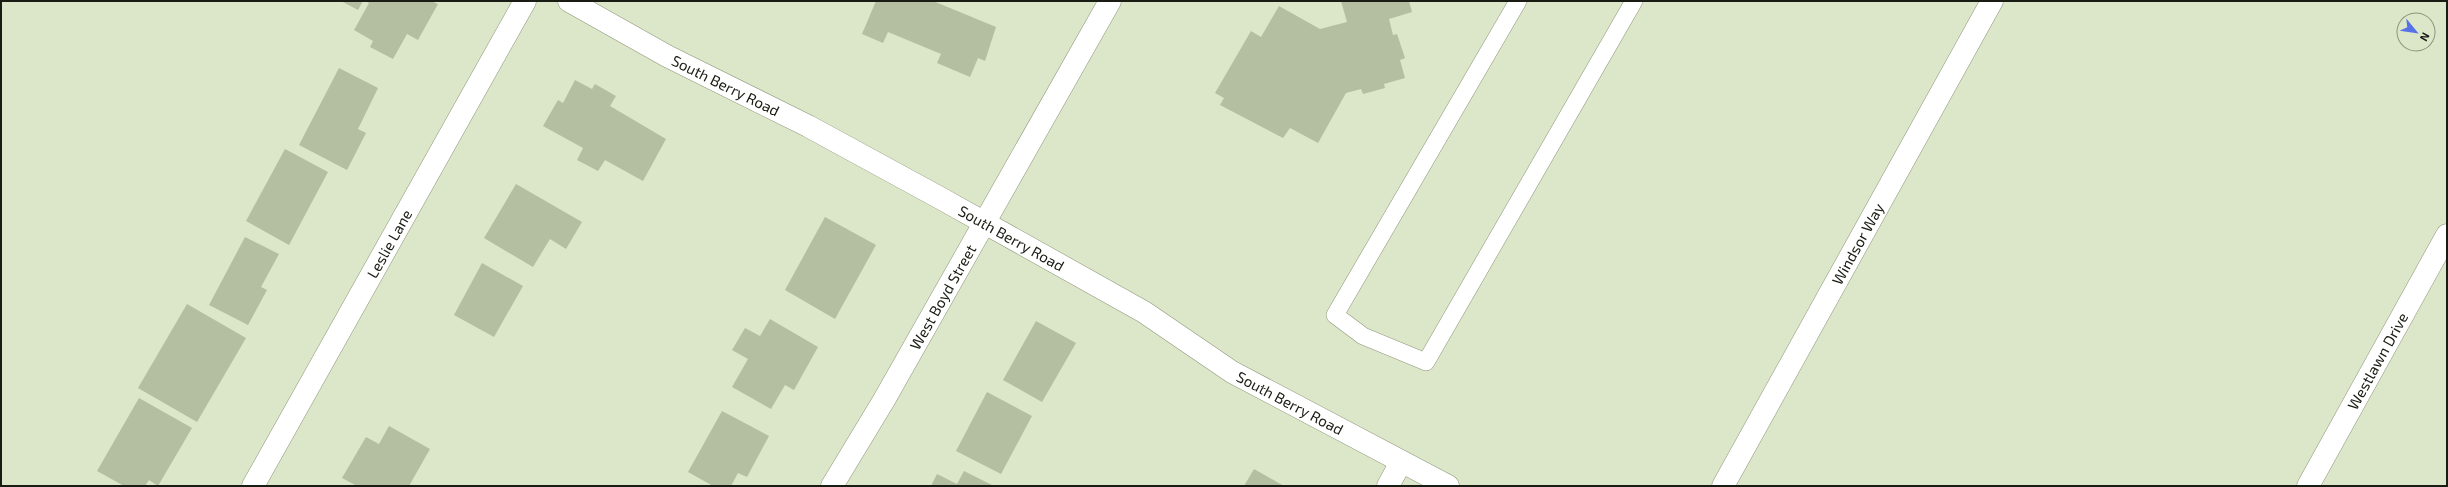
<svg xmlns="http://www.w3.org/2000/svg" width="2448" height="487" viewBox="0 0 2448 487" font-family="'Exo 2',sans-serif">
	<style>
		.building { fill: #b4bea1 }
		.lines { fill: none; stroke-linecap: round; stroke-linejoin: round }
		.lane-casing { stroke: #8e977c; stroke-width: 18 }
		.street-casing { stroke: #8e977c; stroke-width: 23 }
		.secondary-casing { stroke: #8e977c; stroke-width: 23 }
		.lane { stroke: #fff; stroke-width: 17 }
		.street { stroke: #fff; stroke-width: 22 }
		.secondary { stroke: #fff; stroke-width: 22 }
		.labels { text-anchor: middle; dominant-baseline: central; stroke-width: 3.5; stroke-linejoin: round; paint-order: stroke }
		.street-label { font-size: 15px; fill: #191c12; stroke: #dce6c9 }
	</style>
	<rect width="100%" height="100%" fill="#dce6c9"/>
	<g class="building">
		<polygon points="341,1 363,1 358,10"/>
		<polygon points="365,1 431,1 438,4 418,40 407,34 393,59 370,47 373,41 354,30 369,3"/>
		<polygon points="876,1 933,1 996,27 985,61 978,58 970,77 937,63 941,54 888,32 883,43 862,34"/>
		<polygon points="1341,1 1409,1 1412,12 1389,19 1393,35 1397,34 1405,58 1400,60 1405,78 1384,84 1385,88 1363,94 1361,89 1346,93 1318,143 1290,128 1283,138 1220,105 1224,98 1215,93 1251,31 1261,37 1279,6 1320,29 1347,22"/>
		<polygon points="339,68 378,88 358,129 366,133 347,170 299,145"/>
		<polygon points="575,80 592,89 595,84 616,96 610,106 666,139 643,181 605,160 598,171 577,160 583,148 543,126 558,100 563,103"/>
		<polygon points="285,149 328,172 289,245 246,221"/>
		<polygon points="516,184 582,222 566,249 550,239 533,267 484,238"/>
		<polygon points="825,217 876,245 835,319 785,290"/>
		<polygon points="245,237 279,254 261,287 267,290 248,325 209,305"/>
		<polygon points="482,263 523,286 494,337 454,315"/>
		<polygon points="187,304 246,338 197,422 138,388"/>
		<polygon points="770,319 818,347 794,390 785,385 771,409 732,387 748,359 732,350 745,328 760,336"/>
		<polygon points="1036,321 1076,343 1042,402 1003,380"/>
		<polygon points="987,392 1032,416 1001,474 956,451"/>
		<polygon points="139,398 192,428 158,486 149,480 145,486 124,486 97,471"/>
		<polygon points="722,411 769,436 747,477 738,473 731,486 713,486 688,472"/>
		<polygon points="389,426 430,449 409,486 357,486 342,478 366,437 379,444"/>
		<polygon points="1254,469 1284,486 1244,486"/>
		<polygon points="964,471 994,486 931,486 937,474 957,484"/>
	</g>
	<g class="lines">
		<g class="lane-casing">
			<polyline id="lane" points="1518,1 1335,315 1363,336 1426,362 1634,1"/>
		</g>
		<g class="street-casing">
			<g id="street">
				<path id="s1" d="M253 486 525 1"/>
				<polyline points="1388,486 1401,462"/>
				<path id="s2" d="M1723 486 1992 1"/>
				<path id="s3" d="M2308 486 2447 235"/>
			</g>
		</g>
		<g class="secondary-casing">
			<g id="secondary">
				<path id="s4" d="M569 1 667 56 808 126 942 199 1144 312 1232 372 1448 486"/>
				<path id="s5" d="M832 486 884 400 1110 1"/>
			</g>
		</g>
		<use href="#lane" class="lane"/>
		<use href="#street" class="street"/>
		<use href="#secondary" class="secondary"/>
	</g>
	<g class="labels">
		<g class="street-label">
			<text stroke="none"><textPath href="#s4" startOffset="178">South Berry Road</textPath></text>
			<text stroke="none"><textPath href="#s4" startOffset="502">South Berry Road</textPath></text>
			<text stroke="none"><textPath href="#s1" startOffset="278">Leslie Lane</textPath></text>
			<text stroke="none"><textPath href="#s2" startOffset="277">Windsor Way</textPath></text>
			<text stroke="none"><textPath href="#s5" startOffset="219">West Boyd Street</textPath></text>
			<text stroke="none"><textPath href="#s3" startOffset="143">Westlawn Drive</textPath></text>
			<text stroke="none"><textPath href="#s4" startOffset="826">South Berry Road</textPath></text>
		</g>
	</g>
	<rect width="2448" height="487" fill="none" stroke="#191c12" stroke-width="4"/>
	<g transform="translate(2416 32) rotate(119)"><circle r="19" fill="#dce6c9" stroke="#8e9580"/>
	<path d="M0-3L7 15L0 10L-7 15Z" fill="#5772e8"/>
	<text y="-6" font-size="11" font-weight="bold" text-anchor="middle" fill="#191c12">N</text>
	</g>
</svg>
